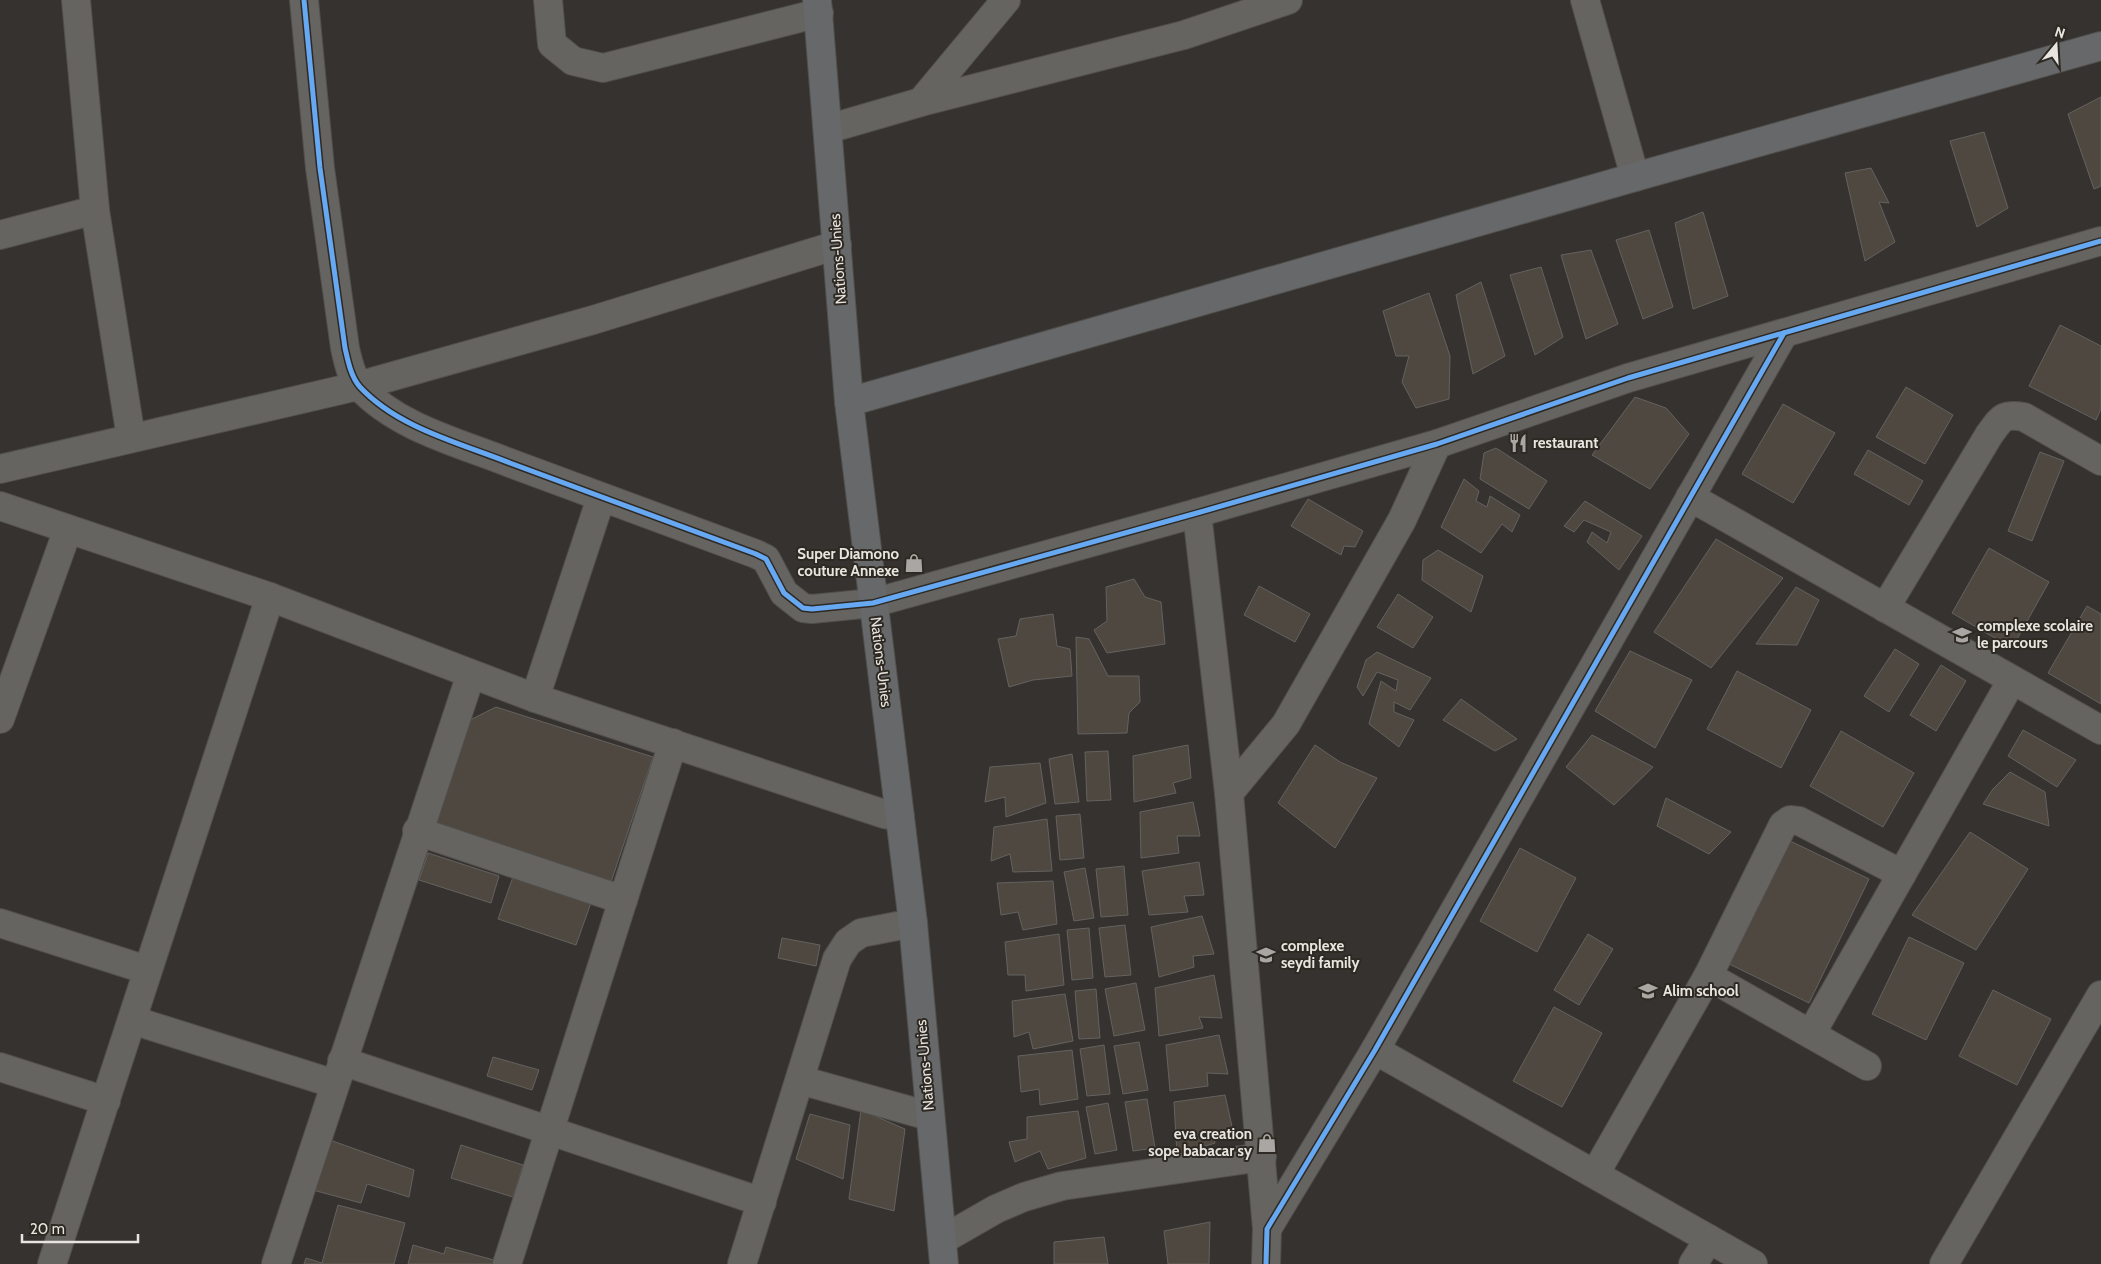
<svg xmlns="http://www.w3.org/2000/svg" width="2101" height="1264" viewBox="0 0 2101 1264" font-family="Cabin,sans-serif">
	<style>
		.building { fill: #4f4840; stroke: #64625f }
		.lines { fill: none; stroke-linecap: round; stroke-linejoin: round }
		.minor-casing { stroke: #514f4c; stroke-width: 30 }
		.major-casing { stroke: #514f4c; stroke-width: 30 }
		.minor { stroke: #666461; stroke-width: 28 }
		.major { stroke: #67686a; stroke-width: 28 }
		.cycleway-casing { stroke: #2e2922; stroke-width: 8 }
		.cycleway { stroke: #66a8f1; stroke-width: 5 }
		.labels { text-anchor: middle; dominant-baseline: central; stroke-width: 4; stroke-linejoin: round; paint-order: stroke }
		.street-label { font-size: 15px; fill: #e8e5e1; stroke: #2e2922 }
		.poi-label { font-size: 15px; font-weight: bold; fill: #e8e5e1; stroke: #2e2922; text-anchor: start }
	</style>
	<rect width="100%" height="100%" fill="#35322f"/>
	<g class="building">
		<polygon points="2101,97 2101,186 2094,189 2068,114"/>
		<polygon points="1984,132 2008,208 1977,227 1950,141"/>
		<polygon points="1871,168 1889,203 1879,202 1895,242 1865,261 1845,173"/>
		<polygon points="1703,212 1728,296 1693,309 1675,223"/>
		<polygon points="1649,230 1673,307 1643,319 1616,240"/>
		<polygon points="1591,250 1618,324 1586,339 1561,255"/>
		<polygon points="1541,267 1563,337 1535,355 1510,275"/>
		<polygon points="1481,282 1505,356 1473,374 1456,295"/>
		<polygon points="1429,293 1450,356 1449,399 1416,408 1402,382 1409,356 1396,356 1383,311"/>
		<polygon points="2060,325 2101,346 2101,409 2096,420 2029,386"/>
		<polygon points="1906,387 1953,415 1925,464 1876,437"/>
		<polygon points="1635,397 1666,408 1689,434 1650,489 1592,455"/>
		<polygon points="1783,404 1835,433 1793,503 1742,474"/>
		<polygon points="1496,448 1547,481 1529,509 1480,479 1484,453"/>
		<polygon points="1868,450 1923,481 1909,505 1854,474"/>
		<polygon points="2040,452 2064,461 2032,541 2008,531"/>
		<polygon points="1464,479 1479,491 1476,501 1487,507 1490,496 1520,515 1512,532 1502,524 1481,553 1441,527"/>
		<polygon points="1308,499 1363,531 1355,547 1344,546 1341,555 1291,526"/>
		<polygon points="1585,501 1642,536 1619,570 1587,542 1592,532 1607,543 1611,532 1584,520 1574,532 1564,526"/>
		<polygon points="1716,539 1783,578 1711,668 1654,632"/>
		<polygon points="1989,548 2049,582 2012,648 1952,613"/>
		<polygon points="1438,550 1483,576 1471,612 1422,580 1423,560"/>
		<polygon points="1134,579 1145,597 1161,602 1165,644 1107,653 1094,630 1107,621 1106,587"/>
		<polygon points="1259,586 1310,614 1295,642 1244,615"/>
		<polygon points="1796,587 1819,600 1797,645 1756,644"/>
		<polygon points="1398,594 1433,617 1413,648 1377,627"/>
		<polygon points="2087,606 2101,614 2101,704 2048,673"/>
		<polygon points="1053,614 1057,646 1070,649 1072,676 1033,680 1009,687 998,639 1016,636 1020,619"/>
		<polygon points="1076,637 1089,639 1108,676 1139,676 1140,702 1129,713 1127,733 1078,734"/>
		<polygon points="1895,649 1919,664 1889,712 1864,696"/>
		<polygon points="1630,651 1692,680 1655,748 1595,711"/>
		<polygon points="1377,652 1431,678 1410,710 1394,702 1394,712 1414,720 1399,747 1369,724 1381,681 1396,691 1398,680 1377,672 1363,696 1357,687 1366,660"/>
		<polygon points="1941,665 1966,681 1936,731 1910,715"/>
		<polygon points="1737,671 1811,710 1781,768 1707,729"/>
		<polygon points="1461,699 1517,739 1495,751 1443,720"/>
		<polygon points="496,707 653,757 610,885 433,827 468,721"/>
		<polygon points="2023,730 2076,760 2057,787 2008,756"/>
		<polygon points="1841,731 1914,773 1883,827 1810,786"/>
		<polygon points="1592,735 1653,767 1614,805 1566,767"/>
		<polygon points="1188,745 1191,778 1173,783 1176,793 1134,802 1133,756"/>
		<polygon points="1315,745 1340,762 1377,778 1335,848 1278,803"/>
		<polygon points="1108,751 1111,800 1087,801 1085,752"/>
		<polygon points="1072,754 1079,802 1055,804 1049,759"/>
		<polygon points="1040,763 1046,803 1006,817 1005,797 985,802 990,767"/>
		<polygon points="2010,772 2045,792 2049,826 1983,804 1993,789"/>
		<polygon points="1666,798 1731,832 1709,854 1657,826"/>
		<polygon points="1193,802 1200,836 1177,836 1179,853 1141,858 1140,812"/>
		<polygon points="1080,814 1084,858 1060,860 1056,816"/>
		<polygon points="1047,819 1052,871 1013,872 1010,854 991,861 994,827"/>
		<polygon points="1970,832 2028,869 1976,950 1912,915"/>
		<polygon points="1784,838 1869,879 1809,1003 1723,961"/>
		<polygon points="1520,848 1576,878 1537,952 1480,921"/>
		<polygon points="428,853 499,876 491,903 419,880"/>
		<polygon points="1199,862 1204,895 1184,896 1188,912 1149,915 1142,871"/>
		<polygon points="1124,866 1128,915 1101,917 1096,869"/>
		<polygon points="1085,868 1094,918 1074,921 1064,872"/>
		<polygon points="514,874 592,900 576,945 498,919"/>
		<polygon points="1053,881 1057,924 1023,930 1018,912 1001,915 997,883"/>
		<polygon points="1202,916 1214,954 1193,956 1194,967 1159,977 1151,927"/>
		<polygon points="1125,925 1131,975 1105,977 1099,928"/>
		<polygon points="1089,928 1093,978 1072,980 1067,930"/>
		<polygon points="1059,934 1064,985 1026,991 1025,975 1008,975 1005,942"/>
		<polygon points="1588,934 1613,949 1579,1005 1554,990"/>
		<polygon points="1909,937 1964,963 1926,1040 1872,1014"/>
		<polygon points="782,938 820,945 816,966 778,958"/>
		<polygon points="1214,975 1222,1018 1199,1017 1203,1028 1159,1036 1155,988"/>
		<polygon points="1136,983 1145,1030 1114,1036 1105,989"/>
		<polygon points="1096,989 1100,1038 1079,1039 1075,991"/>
		<polygon points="1993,990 2051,1019 2017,1085 1959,1056"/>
		<polygon points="1065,994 1073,1041 1033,1049 1029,1032 1014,1037 1012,1001"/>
		<polygon points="1554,1007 1602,1033 1562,1107 1513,1081"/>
		<polygon points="1219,1035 1228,1074 1207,1073 1208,1086 1170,1091 1166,1045"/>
		<polygon points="1139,1042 1148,1090 1123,1094 1114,1046"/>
		<polygon points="1104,1045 1110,1094 1087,1096 1080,1049"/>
		<polygon points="1072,1050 1078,1099 1040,1105 1039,1089 1021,1092 1018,1056"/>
		<polygon points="493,1057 539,1070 532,1090 487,1076"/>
		<polygon points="1225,1095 1233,1131 1213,1132 1215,1143 1177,1155 1174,1102"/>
		<polygon points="1147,1099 1155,1148 1133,1151 1125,1102"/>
		<polygon points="1108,1103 1117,1150 1095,1154 1086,1107"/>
		<polygon points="861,1110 905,1129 894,1211 849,1199"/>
		<polygon points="1078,1111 1086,1158 1048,1169 1040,1151 1015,1162 1009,1142 1027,1139 1027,1117"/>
		<polygon points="810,1114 850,1125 843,1179 796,1159"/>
		<polygon points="327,1139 414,1170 409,1197 367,1184 361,1203 309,1189"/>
		<polygon points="461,1145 523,1165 513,1197 451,1178"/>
		<polygon points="338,1205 405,1223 394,1264 304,1264 306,1258 322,1263"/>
		<polygon points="1210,1222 1209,1264 1168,1264 1164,1231"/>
		<polygon points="1104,1237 1108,1264 1054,1264 1054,1242"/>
		<polygon points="413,1245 444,1254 446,1247 501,1262 500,1264 408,1264"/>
	</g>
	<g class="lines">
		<g class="minor-casing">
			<g id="minor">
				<polyline points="76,0 95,210 131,438"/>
				<path d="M304 0 320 168 345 348C348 361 351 377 360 387 398 428 460 443 510 463 592 494 674 524 756 554L766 559 784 593 803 608 812 609 873 603 1197 513 1437 444 1628 378 2101 241"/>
				<polyline points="548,0 552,44 573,61 603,68 819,13"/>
				<polyline points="1585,0 1635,177"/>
				<polyline points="921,102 1006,0"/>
				<polyline points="828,129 921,102 1184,35 1288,0"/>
				<polyline points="0,235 95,210"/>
				<polyline points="0,469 358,386 593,320 837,245"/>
				<polyline points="1690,497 2101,730"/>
				<polyline points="0,506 270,597 535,698 884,814 900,817"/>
				<polyline points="1197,513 1229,793 1267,1229"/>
				<path d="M1885 608 1989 435C2001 419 2002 413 2024 417L2101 461"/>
				<polyline points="535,698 601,498"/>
				<polyline points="0,719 68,529"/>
				<polyline points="1229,793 1286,724 1402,520 1437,444"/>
				<polyline points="417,831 623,900"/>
				<polyline points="0,923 147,970"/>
				<polyline points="1708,976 1867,1066"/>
				<polyline points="132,1020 335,1084"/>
				<polyline points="1811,1034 2012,680"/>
				<polyline points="1375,1050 1753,1264"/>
				<polyline points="342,1061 762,1202"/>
				<polyline points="0,1067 106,1101"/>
				<polyline points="800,1080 929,1116"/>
				<polyline points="1595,1174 1708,976 1783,825 1790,820 1799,821 1902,874"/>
				<polyline points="942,1240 996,1209 1024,1197 1062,1186 1262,1157"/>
				<polyline points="52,1264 270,597"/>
				<polyline points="276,1264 471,674"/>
				<polyline points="507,1264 673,743"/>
				<polyline points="742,1264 837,959 848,942 861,933 913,923"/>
				<polyline points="1266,1264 1267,1229 1375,1050 1784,333"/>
				<polyline points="1693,1264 1709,1239"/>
				<polyline points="1944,1264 2101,995"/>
			</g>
		</g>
		<g class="major-casing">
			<g id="major">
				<polyline points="817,0 849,402 913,923 944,1264"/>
				<polyline points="849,402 1635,177 2101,46"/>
			</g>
		</g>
		<use href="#minor" class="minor"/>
		<use href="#major" class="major"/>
		<g class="cycleway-casing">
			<g id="cycleway">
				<path d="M304 0 320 168 345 348C348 361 351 377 360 387 398 428 460 443 510 463 592 494 674 524 756 554L766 559 784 593 803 608 812 609 873 603 1197 513 1437 444 1628 378 2101 241"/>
				<polyline points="1266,1264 1267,1229 1375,1050 1784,333"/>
			</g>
		</g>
		<use href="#cycleway" class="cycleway"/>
	</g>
	<defs>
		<g id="restaurant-bare" transform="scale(1.5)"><path d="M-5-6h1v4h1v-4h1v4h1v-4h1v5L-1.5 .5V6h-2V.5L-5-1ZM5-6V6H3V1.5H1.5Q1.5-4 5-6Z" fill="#a9a6a3" stroke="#2e2922" stroke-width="2.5" paint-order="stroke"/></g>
		<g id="shop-bare" transform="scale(1.5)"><path d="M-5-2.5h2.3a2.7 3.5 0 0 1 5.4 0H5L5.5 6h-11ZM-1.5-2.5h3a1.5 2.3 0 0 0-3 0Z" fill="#a9a6a3" stroke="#2e2922" stroke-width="2.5" paint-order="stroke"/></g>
		<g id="school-bare" transform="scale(1.5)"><path d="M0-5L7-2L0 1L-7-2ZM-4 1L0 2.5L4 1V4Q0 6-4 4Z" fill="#a9a6a3" stroke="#2e2922" stroke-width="2.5" paint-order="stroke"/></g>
	</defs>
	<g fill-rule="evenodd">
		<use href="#restaurant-bare" x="1518" y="443"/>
		<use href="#shop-bare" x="914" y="563"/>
		<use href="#school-bare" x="1962" y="635"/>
		<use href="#school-bare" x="1266" y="955"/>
		<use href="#school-bare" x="1648" y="991"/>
		<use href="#shop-bare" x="1267" y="1143"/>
	</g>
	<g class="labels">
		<g class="street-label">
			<text transform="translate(838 259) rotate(-94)">Nations-Unies</text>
			<text transform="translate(881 662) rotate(83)">Nations-Unies</text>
			<text transform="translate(925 1065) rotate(-95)">Nations-Unies</text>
		</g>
		<g class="poi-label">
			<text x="1533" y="443">restaurant</text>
			<text x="899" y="554" text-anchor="end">Super Diamono<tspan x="899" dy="17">couture Annexe</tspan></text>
			<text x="1977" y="626">complexe scolaire<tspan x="1977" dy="17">le parcours</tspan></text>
			<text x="1281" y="946">complexe<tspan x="1281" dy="17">seydi family</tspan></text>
			<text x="1663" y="991">Alim school</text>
			<text x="1252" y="1134" text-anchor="end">eva creation<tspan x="1252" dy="17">sope babacar sy</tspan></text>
		</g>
	</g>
	<g transform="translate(2056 45) rotate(18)" stroke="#2e2922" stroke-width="4" paint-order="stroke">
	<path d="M0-4L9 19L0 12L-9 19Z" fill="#e8e5e1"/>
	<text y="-8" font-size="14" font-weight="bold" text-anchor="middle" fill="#e8e5e1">N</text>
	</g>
	<path d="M22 1234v8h116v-8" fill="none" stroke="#e8e5e1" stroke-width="2.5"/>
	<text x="30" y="1234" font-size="15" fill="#e8e5e1" stroke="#2e2922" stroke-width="4" paint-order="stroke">20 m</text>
</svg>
